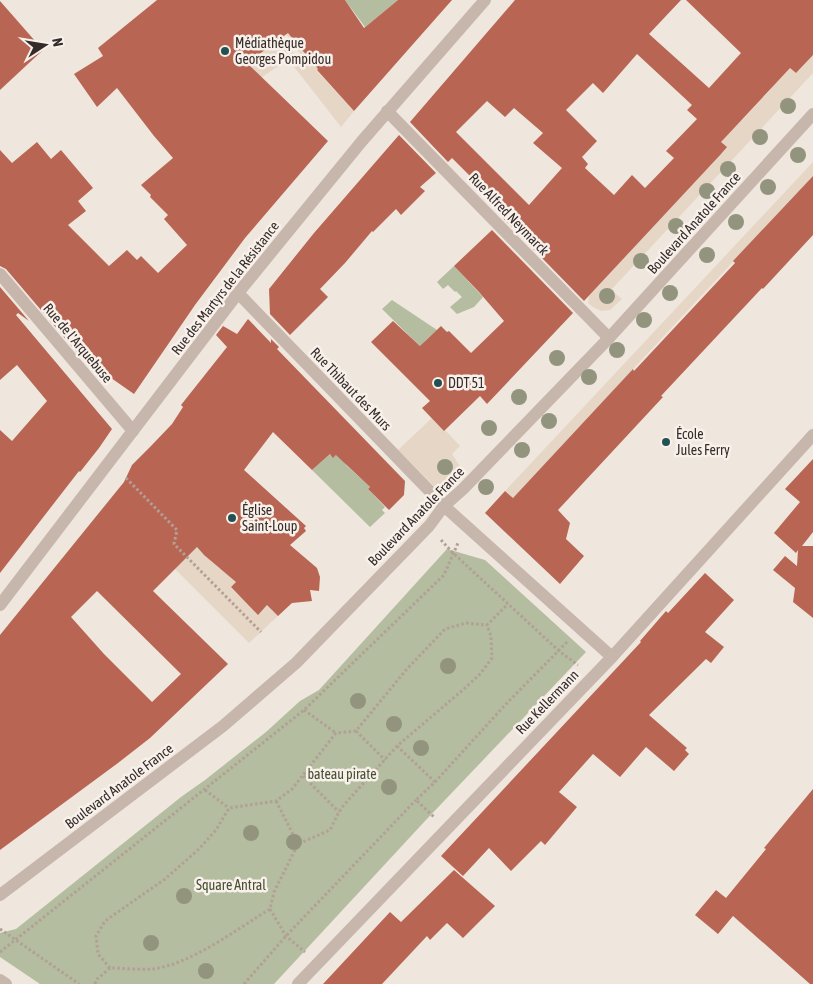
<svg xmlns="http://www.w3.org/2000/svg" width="813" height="984" viewBox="0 0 813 984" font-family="'Asap Condensed',sans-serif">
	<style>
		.green { fill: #b4bd9f }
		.plaza { fill: #e6d6c6 }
		.building { fill: #b86653; fill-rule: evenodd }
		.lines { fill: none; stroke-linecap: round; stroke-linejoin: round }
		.path { stroke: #b2a095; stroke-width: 3; stroke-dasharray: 2.5 2.5; stroke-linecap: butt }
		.minor { stroke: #c6b6ab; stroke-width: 12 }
		.tree { fill: #92947e }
		.poi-dot { fill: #235152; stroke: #f8f0ea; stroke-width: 2 }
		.labels { text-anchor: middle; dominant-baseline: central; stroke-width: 5; stroke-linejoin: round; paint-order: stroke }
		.poi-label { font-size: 14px; fill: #352c29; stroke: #f8f0ea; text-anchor: start }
		.street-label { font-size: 14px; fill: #352c29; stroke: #f8f0ea }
		.park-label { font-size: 14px; fill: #465030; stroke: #f8f0ea }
	</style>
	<rect width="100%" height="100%" fill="#efe6de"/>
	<g class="green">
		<polygon points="345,0 398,0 365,27"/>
		<polygon points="454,266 483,297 474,307 457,314 450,307 462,297 456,291 455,292 448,285 443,289 437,282"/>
		<polygon points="392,300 437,330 425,341 422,348 382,309"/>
		<polygon points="341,450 346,465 370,487 368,489 385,507 382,510 385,513 370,527 312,470 330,454 334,457"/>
		<polygon points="447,549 485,560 586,652 425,821 274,984 40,984 0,957 0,933 16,929 181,797 205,780 266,732 300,701 319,690"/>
	</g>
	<g class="plaza">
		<polygon points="262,0 318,69 317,71 354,111 341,127 288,59 245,89 234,74 282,37 297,57 301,55"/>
		<polygon points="813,55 813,73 611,290 622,299 610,310 601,311 593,307 588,303 589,296 726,147 718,139 743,119 770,90 768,85 787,65 796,73"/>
		<polygon points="813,162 813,176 513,498 505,491"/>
		<polygon points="432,418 445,430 460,446 452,454 463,471 454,480 443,487 435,487 398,450"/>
		<polygon points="129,475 203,549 200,551 203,554 219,568 220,566 237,581 231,588 258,614 267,605 278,616 249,643 175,569 173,528 124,481"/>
	</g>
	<g class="building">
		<polygon points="157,0 345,0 364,28 398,0 452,0 354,111 317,70 318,69 288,33 247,63 328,141 245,238 195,305 134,394 81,357 6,269 0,266 0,150 12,163 37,142 51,159 61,150 93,188 78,201 86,211 68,225 109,266 127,250 137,260 141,256 158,273 187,245 164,219 168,215 150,197 151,195 141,185 173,158 154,136 117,88 97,107 74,74 103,56 98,48"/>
		<path d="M515 0H681L649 34 709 88 741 53 686 0H813V55L796 73 790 68 721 142 727 147 721 154 584 301 503 218 508 214 452 158 448 162 410 122ZM637 54 692 105 687 110 697 119 666 151 674 158 645 188 632 175 614 195 585 168 588 164 582 157 597 141 566 110 593 83 603 93ZM487 101 505 117 514 108 543 133 533 143 562 168 529 205 456 132Z"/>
		<polygon points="0,1 43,50 0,90"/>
		<polygon points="399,135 436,173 420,187 425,191 401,215 396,209 373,232 372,231 345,263 320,289 328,297 290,335 270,314 269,289 314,233"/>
		<polygon points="813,176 813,235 763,289 762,288 661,396 663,397 558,510 570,523 566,539 584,556 560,584 485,513 505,491 513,498 633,369 634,371 735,263 733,261"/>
		<polygon points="492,230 573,313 487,404 480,396 444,431 422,408 430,401 371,342 393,321 420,346 441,326 447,332 449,331 471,353 504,321 479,292 454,266"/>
		<polygon points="0,287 29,321 18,313 16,315 112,429 99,448 80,472 79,471 0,573 0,430 12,441 47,401 17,365 0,380"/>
		<path d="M248 319 271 343V339L279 347 277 349 405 481 404 495 389 510 368 489 370 487 336 455 333 458 330 454 312 470 273 432 244 470 306 526 304 528 306 531 290 545 317 568 320 577 319 591 310 590 312 601 292 603 278 616 267 605 258 615 231 587 236 582 204 555 197 547 153 591 228 664 150 738 118 763 0 850V635L124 482 132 465 151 446 172 424 183 407 181 405 227 347 216 335 223 326 237 334ZM97 591 181 674 152 702 104 654 71 617Z"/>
		<polygon points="813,459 813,532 802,546 813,546 813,618 793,602 795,588 773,570 785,556 797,566 798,550 796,553 774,533 800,502 785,489"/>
		<polygon points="705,573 734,600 705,632 724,647 711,663 706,659 649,715 687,748 685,750 689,754 674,771 646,747 620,777 593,754 559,792 577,807 545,845 541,841 511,871 489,848 463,876 441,856 641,642 640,641 666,611 668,613"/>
		<polygon points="813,789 813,984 810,984 733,916 718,934 695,915 716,890 726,898 766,849 764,848"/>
		<polygon points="454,870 495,906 463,938 447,923 430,940 427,936 382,984 323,984 390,912 401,922"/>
	</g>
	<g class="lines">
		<g class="path">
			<polyline points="126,478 177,530 174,544 261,632"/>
			<polyline points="441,540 453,553 559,651 578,665"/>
			<polyline points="304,710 336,733"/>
			<polyline points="356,731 385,760"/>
			<polyline points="397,746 435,782 416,800 434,817"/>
			<polyline points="303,776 339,812"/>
			<polyline points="435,782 506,704 567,642"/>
			<polyline points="205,790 229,808"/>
			<polyline points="276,801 298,844"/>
			<polyline points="270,909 286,936 305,952"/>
			<polyline points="0,929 79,984"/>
			<polyline points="0,952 304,710 444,575 458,543"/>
			<polyline points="110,968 98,954 96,936 105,921 165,879 199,849 216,830 229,808 276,801 292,789 336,733 356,731 406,670 445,629 466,623 487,625"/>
			<path d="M95 984 96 980 110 968C123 968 140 970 152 969 190 965 237 929 270 909L274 892 298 844 330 830 339 812 343 806 397 746 464 689 480 674 492 658 491 636 487 625 508 604"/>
			<polyline points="244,984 286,936 416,800"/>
		</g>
		<g class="minor">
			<polyline points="387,111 609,338"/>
			<polyline points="0,274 133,431"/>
			<polyline points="238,293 444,506 612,657"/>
			<polyline points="0,605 238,293 362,141 485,0"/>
			<polyline points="0,895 223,726 296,663 429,526 444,506 463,489 609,338 813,114"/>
			<polyline points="0,980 6,984"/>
			<polyline points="298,984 612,657 813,435"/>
		</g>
	</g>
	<g class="tree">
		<circle cx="788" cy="106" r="8"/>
		<circle cx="760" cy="137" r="8"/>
		<circle cx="798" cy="155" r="8"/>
		<circle cx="728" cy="169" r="8"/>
		<circle cx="768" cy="187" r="8"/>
		<circle cx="707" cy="191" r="8"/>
		<circle cx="736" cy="222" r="8"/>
		<circle cx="676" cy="226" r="8"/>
		<circle cx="707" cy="255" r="8"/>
		<circle cx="641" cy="261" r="8"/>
		<circle cx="670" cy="293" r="8"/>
		<circle cx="607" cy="296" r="8"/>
		<circle cx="644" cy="320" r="8"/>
		<circle cx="617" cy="350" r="8"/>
		<circle cx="557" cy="358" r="8"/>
		<circle cx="589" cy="377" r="8"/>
		<circle cx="519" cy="397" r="8"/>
		<circle cx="549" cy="421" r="8"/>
		<circle cx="489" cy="428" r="8"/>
		<circle cx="522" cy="450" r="8"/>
		<circle cx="445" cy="467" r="8"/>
		<circle cx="486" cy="487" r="8"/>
		<circle cx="448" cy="666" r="8"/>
		<circle cx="358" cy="701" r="8"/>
		<circle cx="394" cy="724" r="8"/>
		<circle cx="421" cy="748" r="8"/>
		<circle cx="389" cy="787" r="8"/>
		<circle cx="251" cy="833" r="8"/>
		<circle cx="294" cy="842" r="8"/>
		<circle cx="184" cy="896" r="8"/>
		<circle cx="151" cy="943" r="8"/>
		<circle cx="206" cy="971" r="8"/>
	</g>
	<g class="poi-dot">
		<circle cx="225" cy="51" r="5"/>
		<circle cx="438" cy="383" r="5"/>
		<circle cx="666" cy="442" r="5"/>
		<circle cx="232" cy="518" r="5"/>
	</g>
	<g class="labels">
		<g class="poi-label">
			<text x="235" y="43">Médiathèque<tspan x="235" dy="16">Georges Pompidou</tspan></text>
			<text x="448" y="383">DDT 51</text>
			<text x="676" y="434">École<tspan x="676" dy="16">Jules Ferry</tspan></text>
			<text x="242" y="510">Église<tspan x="242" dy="16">Saint-Loup</tspan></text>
		</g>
		<g class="street-label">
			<text transform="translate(509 214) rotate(46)">Rue Alfred Neymarck</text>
			<text transform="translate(694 223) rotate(-48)">Boulevard Anatole France</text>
			<text transform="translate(225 288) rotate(-52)">Rue des Martyrs de la Résistance</text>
			<text transform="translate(78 343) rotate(50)">Rue de l'Arquebuse</text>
			<text transform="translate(351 389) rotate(46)">Rue Thibaut des Murs</text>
			<text transform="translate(416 516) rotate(-46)">Boulevard Anatole France</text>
			<text transform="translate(547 702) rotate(-46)">Rue Kellermann</text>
			<text transform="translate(119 786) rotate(-37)">Boulevard Anatole France</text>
		</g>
		<g class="park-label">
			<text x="342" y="774">bateau pirate</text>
			<text x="231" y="885">Square Antral</text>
		</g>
	</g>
	<g transform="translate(45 45) rotate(78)" stroke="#f8f0ea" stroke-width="4" paint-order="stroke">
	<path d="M0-4L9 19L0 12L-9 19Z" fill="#352c29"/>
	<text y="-8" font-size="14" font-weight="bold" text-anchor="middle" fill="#352c29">N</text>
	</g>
</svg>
